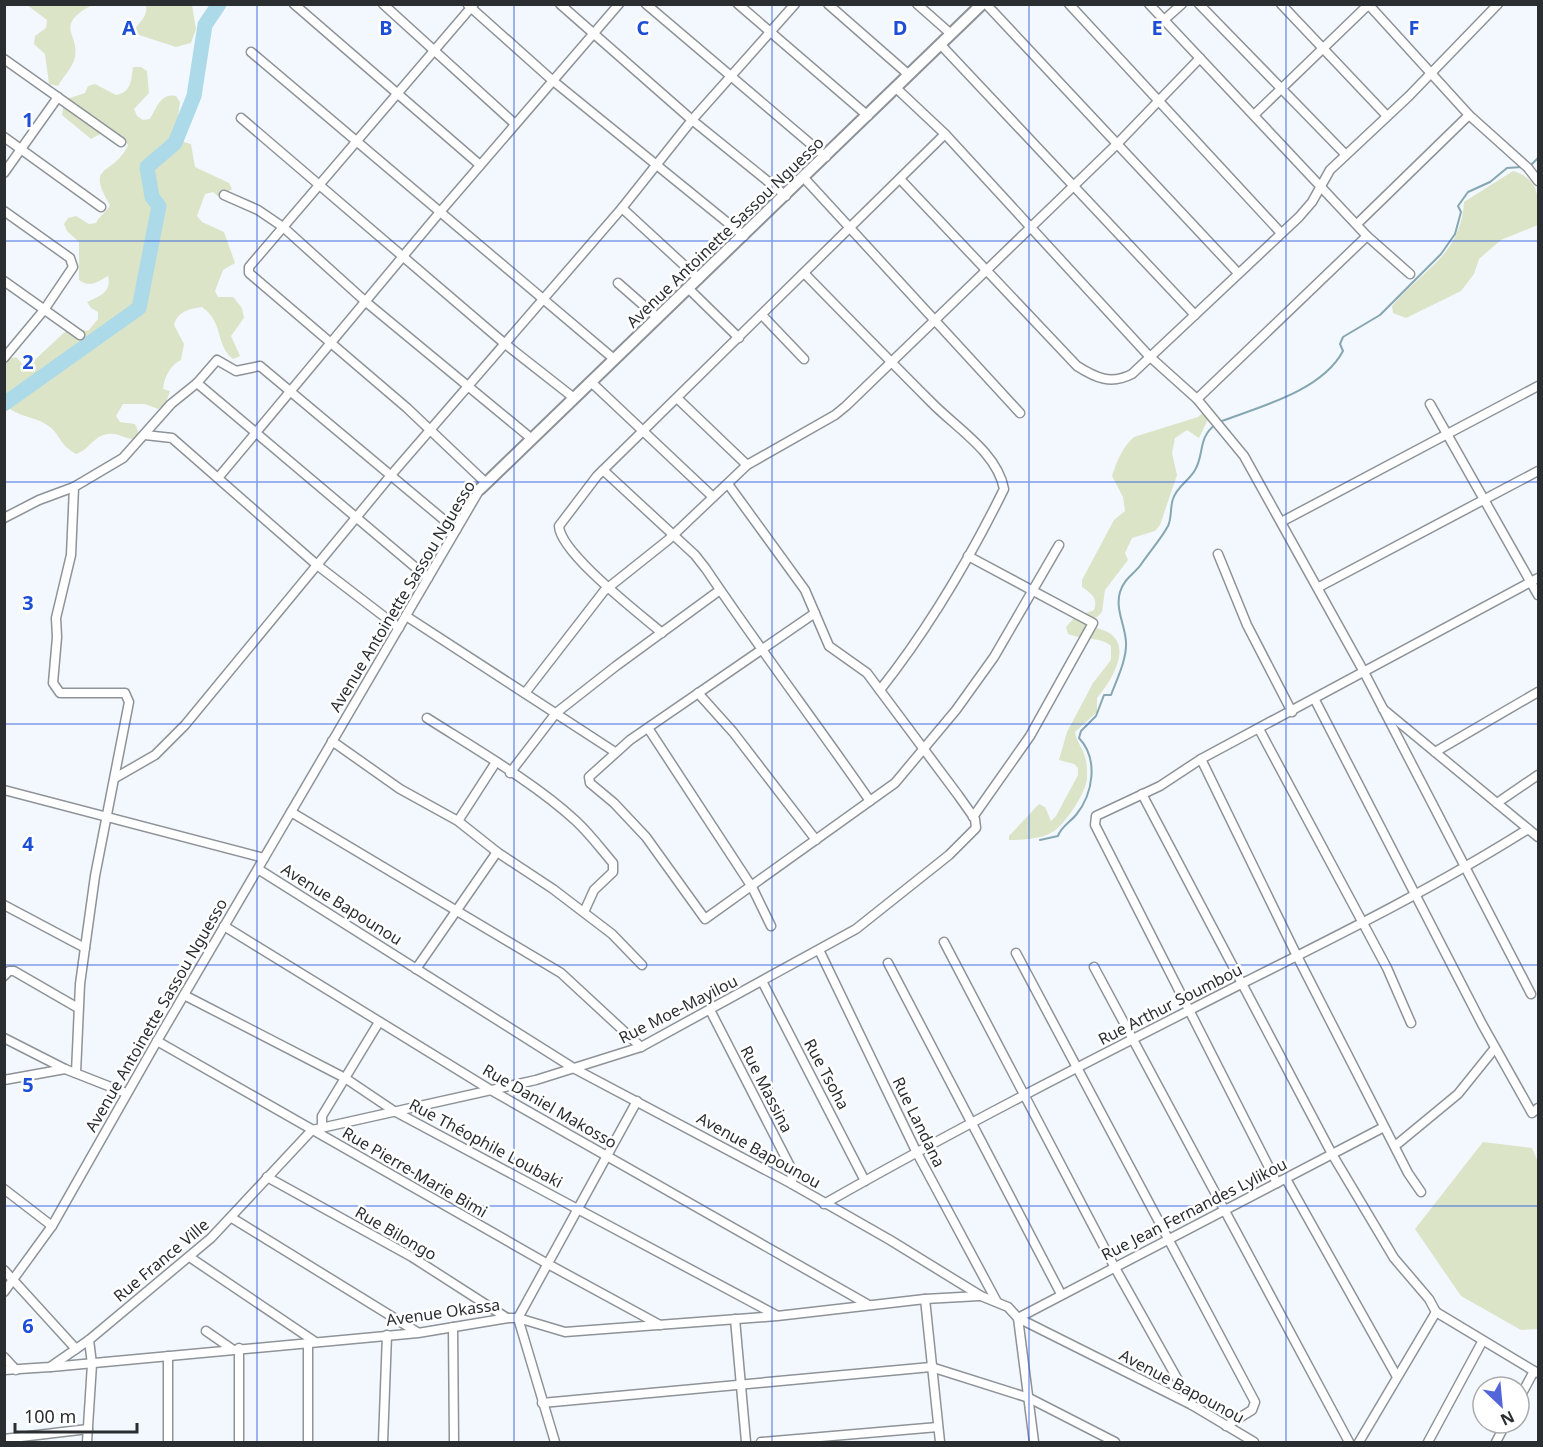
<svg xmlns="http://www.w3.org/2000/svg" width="1543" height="1447" viewBox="0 0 1543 1447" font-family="'Noto Sans',sans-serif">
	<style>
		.green { fill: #dbe4c7 }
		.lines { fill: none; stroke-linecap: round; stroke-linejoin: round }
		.stream { stroke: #86a6b1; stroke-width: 2 }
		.river { stroke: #addae8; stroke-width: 15 }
		.minor-casing { stroke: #8e9398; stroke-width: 11 }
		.tertiary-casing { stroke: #8e9398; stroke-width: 14 }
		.minor { stroke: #fff; stroke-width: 8 }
		.tertiary { stroke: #fff; stroke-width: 10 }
		.grid { fill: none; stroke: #1d4ed8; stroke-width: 1.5; stroke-opacity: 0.55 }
		.labels { text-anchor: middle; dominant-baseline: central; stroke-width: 5; stroke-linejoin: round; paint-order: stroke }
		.street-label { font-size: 16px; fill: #2b2e30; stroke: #fff }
		.grid-label { font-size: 20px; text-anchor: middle; font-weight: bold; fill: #1d4ed8; stroke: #fff; stroke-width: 5; stroke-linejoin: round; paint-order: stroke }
	</style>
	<rect width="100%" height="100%" fill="#f2f8fe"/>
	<g class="green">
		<path d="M27 5H92C53 26 80 34 75 57 73 67 63 77 58 86L49 84 45 54 34 44 35 36 46 28 47 20Z"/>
		<path d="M146 5H192L196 29 191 43 176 47 139 35 135 29C141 21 148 15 146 5Z"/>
		<path d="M133 67H141L147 71 149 93 134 109 137 116 143 120 150 119C157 107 161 93 176 96L180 102 177 125 184 142 191 144 195 167 229 183 232 189 219 197 213 192 205 194 197 216 202 222 224 232 235 263 223 270 215 291 218 297H233L242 308 244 318 231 336 240 356 233 359C215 345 224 322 202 307 189 309 178 311 174 325L184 344 181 360C170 365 164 378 163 389L170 391 165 405 158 409 145 404H123L116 416 120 422 135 424 138 431 136 439C126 440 118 432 108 434 93 436 88 451 76 454 59 444 60 435 50 427 35 415 16 418 5 404V360L16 357 26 368 67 330 74 328 88 331 98 319V312L91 308 87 302C100 296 112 292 108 276 97 282 90 288 79 280V242L67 231 64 224 68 218 76 216 89 224 96 223C100 215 106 213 110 205 84 162 114 177 128 145 118 128 105 130 91 139L62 115 64 100 85 93 88 86 95 84 116 95C132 92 131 80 133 67Z"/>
		<path d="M1513 171C1541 179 1539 200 1538 225L1501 240 1479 259 1474 274 1461 291 1406 318 1393 313 1392 306C1423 269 1461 255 1464 202Z"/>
		<path d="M1204 412 1209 417 1199 438 1187 430 1175 438 1172 453 1177 475 1160 525 1155 531 1132 538 1125 553 1128 560 1105 590 1102 612 1097 617 1089 619 1090 626C1097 628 1106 630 1112 635 1131 651 1109 684 1097 698V712L1075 732C1076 741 1083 748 1085 757 1087 763 1087 770 1087 776 1088 790 1066 823 1054 831 1043 839 1022 840 1009 840V836L1039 804 1045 807 1051 821 1056 816 1078 775V768L1074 764 1059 760 1067 732 1093 683 1111 660V646C1099 636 1082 640 1068 634L1066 627 1074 618 1094 610C1098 598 1092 594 1082 587V580L1114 520 1125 511 1123 497 1112 476C1116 463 1123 446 1134 437L1198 417Z"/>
		<polygon points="1483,1142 1532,1148 1538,1162 1538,1329 1521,1330 1461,1296 1415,1229"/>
	</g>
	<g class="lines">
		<g class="stream">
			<polyline points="1530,166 1538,158"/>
			<path d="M1219 422C1259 407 1322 391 1343 351L1340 344 1343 337 1380 315 1441 254 1455 234 1461 212 1458 206 1468 192 1490 182 1507 168 1522 167"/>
			<path d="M1040 840 1058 836C1060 828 1070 822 1076 815 1093 794 1099 759 1079 738L1081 731 1096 716 1104 695H1111C1117 679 1127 659 1126 642 1125 625 1115 609 1120 592 1124 578 1135 574 1142 563 1150 551 1161 539 1168 526 1172 518 1170 507 1173 499 1177 486 1189 481 1195 470 1204 456 1198 437 1215 425"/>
		</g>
		<polyline class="river" points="4,404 139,308 159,206 152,197 147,167 175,143 194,96 205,25 219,4"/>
		<g class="minor-casing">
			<g id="minor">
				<polyline points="294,4 480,165"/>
				<polyline points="383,4 515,124"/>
				<polyline points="474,4 249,267 249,273 407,408 486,483"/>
				<polyline points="560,4 692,120 786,196"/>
				<polyline points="646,4 826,157"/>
				<polyline points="738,4 868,116"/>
				<polyline points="828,4 909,75"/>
				<polyline points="917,4 951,34"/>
				<polyline points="986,4 1238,273"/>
				<polyline points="1069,4 1281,233"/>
				<polyline points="1149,4 1367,236 1410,274"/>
				<polyline points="1199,4 1345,154"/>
				<polyline points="1281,4 1387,116"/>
				<polyline points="1368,4 1469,115 1528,168 1538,181"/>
				<polyline points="468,5 552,80 744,236"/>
				<polyline points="1164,20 1182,4"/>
				<polyline points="941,45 1195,315"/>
				<polyline points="251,52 614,359"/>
				<polyline points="4,59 121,142"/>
				<polyline points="895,87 945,134 1149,356 1197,399 1244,456 1364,672 1531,994"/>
				<polyline points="1255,114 1369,4"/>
				<polyline points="241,118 504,343 574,398"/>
				<polyline points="4,137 101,207"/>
				<polyline points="4,173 58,97"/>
				<polyline points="805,179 1020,413"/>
				<path d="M900 179 1077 366C1096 378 1111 385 1132 374L1299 217 1312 202 1330 170 1409 96 1498 4"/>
				<polyline points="224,195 258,210 283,227 366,302 532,439"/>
				<polyline points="622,208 699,279"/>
				<polyline points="4,211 70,258 73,267 44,310 4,358"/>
				<polyline points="1357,224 1469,115"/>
				<path d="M804 273C846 316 888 359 931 402 955 427 997 452 1004 489 969 560 929 628 880 690"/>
				<polyline points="4,281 80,335"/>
				<polyline points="618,283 658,318"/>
				<polyline points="689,289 739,338"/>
				<polyline points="762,315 804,359"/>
				<polyline points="591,382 713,497"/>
				<polyline points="197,383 428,578"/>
				<polyline points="677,398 747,465"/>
				<polyline points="1197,399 1367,236"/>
				<polyline points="1430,404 1538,595"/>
				<polyline points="145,435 172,438 317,565 399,628"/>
				<path d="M603 470 695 555 706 569C759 648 816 723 870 801"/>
				<polyline points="218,478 440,212 619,4"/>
				<polyline points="74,487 71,555 56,618 57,637 53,683 60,693 125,693 129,702 95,876 80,984 76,1073"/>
				<polyline points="4,518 39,500 74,487 123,458 171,404 197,383 217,360 236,371 260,366 456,530"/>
				<polyline points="1283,521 1538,386"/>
				<polyline points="1218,554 1247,625 1292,712"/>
				<polyline points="968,556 1093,623 1030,736 973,817"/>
				<polyline points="1319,587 1538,471"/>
				<polyline points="815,613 630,740 589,777 590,783 614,803 646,837 705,919 895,783 956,710 994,657 1059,545"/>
				<polyline points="406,616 615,752"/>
				<path d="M662 633C640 614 560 553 559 526L597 476 945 134"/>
				<polyline points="525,693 604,591 668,540 747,465 835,415 846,406 1117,144 1200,58"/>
				<polyline points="698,693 733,732 816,840"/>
				<polyline points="1315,700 1482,1024 1532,1113 1538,1108"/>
				<polyline points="1383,709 1538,837"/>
				<path d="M427 718C474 748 535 783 576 821 590 834 601 849 613 863V872L594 890 584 912"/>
				<polyline points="648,728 752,887 771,926"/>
				<polyline points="1259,729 1387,968 1411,1023"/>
				<polyline points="332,741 400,789 458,821 497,852 553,889 612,934 642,965"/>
				<polyline points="1435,752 1538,692"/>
				<polyline points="1201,759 1297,956 1408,1173 1421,1192"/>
				<polyline points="510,773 556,713 616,666 720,590"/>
				<polyline points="115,778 155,755 185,725 392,474 622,208 692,120 795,4"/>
				<polyline points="4,790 264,858"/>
				<polyline points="1142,794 1332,1154 1394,1258 1429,1299 1436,1312"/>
				<polyline points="1497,803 1538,775"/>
				<polyline points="291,812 561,973 641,1047"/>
				<polyline points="458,821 496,762"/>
				<polyline points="258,869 575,1069 792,1184 890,1240 981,1296 1008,1307 1018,1318 1192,1405 1254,1442"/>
				<polyline points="4,905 85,948"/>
				<polyline points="224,926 489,1089 867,1304"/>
				<polyline points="944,942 1114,1266 1192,1405"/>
				<polyline points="820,952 917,1153 997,1302"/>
				<polyline points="1016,953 1255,1402 1252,1410 1226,1426"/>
				<polyline points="888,963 1061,1294"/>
				<polyline points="1094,967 1349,1442"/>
				<polyline points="416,969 497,852"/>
				<polyline points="4,976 9,971 14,971 78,1008"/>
				<polyline points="762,981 865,1181"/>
				<polyline points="184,995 345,1078 394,1111 776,1315"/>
				<polyline points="710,1010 791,1168 792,1184"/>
				<polyline points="4,1038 65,1069 126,1093"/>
				<polyline points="157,1041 546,1263 660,1325"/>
				<polyline points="4,1080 65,1069"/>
				<polyline points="322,1128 322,1116 379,1022"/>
				<polyline points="1395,1146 1458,1094 1495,1048"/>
				<polyline points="267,1177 412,1257 507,1318"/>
				<polyline points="1286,1179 1396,1375"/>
				<polyline points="1277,1183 1095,825 1096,816 1160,786 1201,759 1538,578"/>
				<polyline points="4,1189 52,1226"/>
				<path d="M824 1204C961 1126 1101 1055 1241 984 1339 935 1436 887 1528 829"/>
				<polyline points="232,1218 417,1332"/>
				<polyline points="191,1258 314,1341"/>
				<polyline points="4,1270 76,1349"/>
				<polyline points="4,1292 52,1226 157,1041 480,489"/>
				<polyline points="925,1299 940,1442"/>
				<polyline points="518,1318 637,1101"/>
				<polyline points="518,1318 555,1442"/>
				<polyline points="735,1319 746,1442"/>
				<polyline points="453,1327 454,1442"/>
				<polyline points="206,1331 232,1349"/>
				<polyline points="308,1342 308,1442"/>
				<polyline points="168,1356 168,1442"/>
				<polyline points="4,1357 16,1370"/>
				<polyline points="51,1367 418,1333 508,1318 518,1318 565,1332 777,1316 925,1299 979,1296"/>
				<polyline points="4,1370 50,1367 89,1340 211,1238 312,1130 536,1080 641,1047 856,929 949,855 976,828 975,819 958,795 867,673 829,646 805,590 728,484"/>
				<polyline points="1519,1399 1534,1371 1538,1373"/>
				<polyline points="542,1403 931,1367 1029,1398 1115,1442"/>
				<polyline points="4,1439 88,1429"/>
				<polyline points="87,1442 92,1364 89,1340"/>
				<polyline points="239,1442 239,1348"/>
				<polyline points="383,1442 387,1335"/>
				<polyline points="761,1442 938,1427"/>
				<polyline points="1034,1442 1018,1318 1384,1127"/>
				<polyline points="1359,1442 1436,1312 1534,1371"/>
				<polyline points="1428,1442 1482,1342"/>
				<polyline points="1496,1442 1506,1423"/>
			</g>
		</g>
		<g class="tertiary-casing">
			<polyline id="tertiary" points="480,489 982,4"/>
		</g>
		<use href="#minor" class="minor"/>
		<use href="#tertiary" class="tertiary"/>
	</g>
	<path class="grid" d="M257 4V1442M514 4V1442M772 4V1442M1029 4V1442M1286 4V1442M4 241H1538M4 482H1538M4 724H1538M4 965H1538M4 1206H1538"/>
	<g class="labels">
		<g class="street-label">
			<text transform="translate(725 232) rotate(-44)">Avenue Antoinette Sassou Nguesso</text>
			<text transform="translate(402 596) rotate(-59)">Avenue Antoinette Sassou Nguesso</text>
			<text transform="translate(342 904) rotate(32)">Avenue Bapounou</text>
			<text transform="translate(1170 1004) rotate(-27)">Rue Arthur Soumbou</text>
			<text transform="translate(678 1009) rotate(-27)">Rue Moe-Mayilou</text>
			<text transform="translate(156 1015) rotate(-60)">Avenue Antoinette Sassou Nguesso</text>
			<text transform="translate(827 1074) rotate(62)">Rue Tsoha</text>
			<text transform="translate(767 1089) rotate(63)">Rue Massina</text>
			<text transform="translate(550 1106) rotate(30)">Rue Daniel Makosso</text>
			<text transform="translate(919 1122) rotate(64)">Rue Landana</text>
			<text transform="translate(486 1143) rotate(28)">Rue Théophile Loubaki</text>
			<text transform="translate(759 1150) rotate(29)">Avenue Bapounou</text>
			<text transform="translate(415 1172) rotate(30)">Rue Pierre-Marie Bimi</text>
			<text transform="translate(1194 1209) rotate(-27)">Rue Jean Fernandes Lylikou</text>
			<text transform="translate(396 1233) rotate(30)">Rue Bilongo</text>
			<text transform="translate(161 1260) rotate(-40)">Rue France Ville</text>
			<text transform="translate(443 1312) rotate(-8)">Avenue Okassa</text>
			<text transform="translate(1182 1386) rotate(28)">Avenue Bapounou</text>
		</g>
	</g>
	<g class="grid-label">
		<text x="129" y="35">A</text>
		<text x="386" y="35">B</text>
		<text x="643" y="35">C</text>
		<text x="900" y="35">D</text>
		<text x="1157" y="35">E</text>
		<text x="1414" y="35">F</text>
		<text x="28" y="127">1</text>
		<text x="28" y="369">2</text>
		<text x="28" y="610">3</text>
		<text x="28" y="851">4</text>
		<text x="28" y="1092">5</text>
		<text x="28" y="1333">6</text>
	</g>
	<rect width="1543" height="1447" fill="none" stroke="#2b2e30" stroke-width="12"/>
	<g transform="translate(1501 1405) rotate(154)"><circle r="28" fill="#ffffff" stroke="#aaabac" stroke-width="1.5"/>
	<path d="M0-4.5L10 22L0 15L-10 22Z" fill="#5265da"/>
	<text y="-9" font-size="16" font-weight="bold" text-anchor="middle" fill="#2b2e30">N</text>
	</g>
	<path d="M15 1423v9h122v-9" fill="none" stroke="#2b2e30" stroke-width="3"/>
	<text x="24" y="1423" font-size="18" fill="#2b2e30" stroke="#ffffff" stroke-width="4.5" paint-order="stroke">100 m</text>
</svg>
